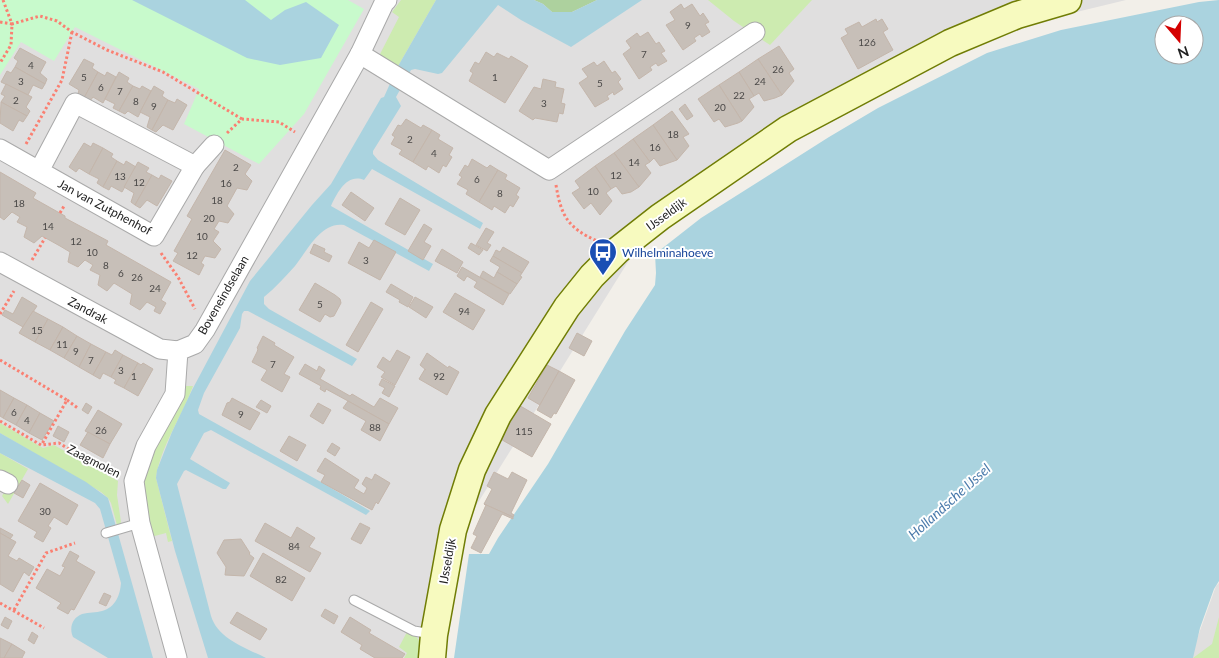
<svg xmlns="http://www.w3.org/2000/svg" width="1219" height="658" viewBox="0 0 1219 658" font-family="Lato,sans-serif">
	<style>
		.residential { fill: #e0dfdf }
		.grass { fill: #cdebb0 }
		.forest { fill: #add19e }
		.park { fill: #c8facc }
		.water { fill: #aad3df; fill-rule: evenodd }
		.building { fill: #c7bfb8; stroke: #c4b6ab }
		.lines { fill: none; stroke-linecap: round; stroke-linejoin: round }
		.lane-casing { stroke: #a9a9a9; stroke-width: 11 }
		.street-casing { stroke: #a9a9a9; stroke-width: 21 }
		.secondary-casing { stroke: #707d05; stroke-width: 29 }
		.path { stroke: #fa8072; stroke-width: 3; stroke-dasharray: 2.5 2.5; stroke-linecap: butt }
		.lane { stroke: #fff; stroke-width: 9 }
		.street { stroke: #fff; stroke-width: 19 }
		.secondary { stroke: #f7fabf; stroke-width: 26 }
		.labels { text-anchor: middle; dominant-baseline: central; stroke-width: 4; stroke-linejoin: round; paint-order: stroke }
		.number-label { font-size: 10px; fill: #4b4948 }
		.street-label { font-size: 12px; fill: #222; stroke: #fff }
		.transit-label { font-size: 12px; fill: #164399; stroke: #fff; text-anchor: start }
		.water-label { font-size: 14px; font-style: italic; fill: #4a7aab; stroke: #fff }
	</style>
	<rect width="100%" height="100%" fill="#f2efe9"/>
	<g class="residential">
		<polygon points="0,0 1126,0 1027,24 928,67 815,125 641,241 456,538 442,658 0,658"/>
		<polygon points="1219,583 1219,658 1193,658 1193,650 1216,586"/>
	</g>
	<g class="grass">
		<polygon points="401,0 436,0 397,68 379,56 399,17 392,12"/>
		<polygon points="708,0 812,0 770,45 734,21"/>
		<path d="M186 386H193C182 417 161 445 156 478L172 541 168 542 166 533 151 537 141 492 145 468Z"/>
		<polygon points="0,423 43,448 54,445 118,481 117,495 121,522 120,524 117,525 111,503 108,498 101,492 0,433"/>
		<polygon points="0,453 28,469 8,504 2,496 12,479 0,472"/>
		<polygon points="1219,617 1219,658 1193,658 1212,644"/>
		<polygon points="408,630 413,633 424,646 423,658 404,658 407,653 399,647"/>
	</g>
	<polygon class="forest" points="534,0 597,0 572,12 552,12 543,4"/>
	<polygon class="park" points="0,0 348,0 364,9 304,114 259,164 184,124 199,89 75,27 54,61 21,42 0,75"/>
	<g class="water">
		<polygon points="132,0 245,0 271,20 285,10 306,2 339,25 321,58 280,65 247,58"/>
		<path d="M436 0H534L543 4 552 12H572L597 0H642L571 47 521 20 498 5 442 73 438 74 415 69 411 70 396 97 401 106 373 151V154L378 160 483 223 480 229 372 169 364 180C347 173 337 193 331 206L433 264 429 271 344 225C321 221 307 251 295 266 285 277 275 288 264 297V304L269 309 357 359 352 366 248 311H244L242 314 240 328 204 393 198 410 199 414 321 482 370 511 366 515 211 430 204 433 190 459 230 483 226 489H223L186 470 184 471 177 484 211 616C218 639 246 648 266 658H208L175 551 156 478 157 470 172 432 192 390 250 281 312 205 331 184 381 98 384 97 397 68Z"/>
		<path d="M1219 0V581L1214 589 1200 628 1193 658H454L469 554H489L498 538 548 464 625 331 655 285 656 273 655 254 701 218 829 137 878 108 987 53 1061 30 1199 2ZM1164 25H1194V55H1164Z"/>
		<path d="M0 433 86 482 108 498 153 658H108L73 637C69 628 72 618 82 614 89 612 96 613 102 611 116 607 120 595 121 583L100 509 95 503 0 453Z"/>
	</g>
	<g class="building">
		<polygon points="681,4 684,9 692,4 700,16 703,13 709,22 705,24 710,32 702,37 700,34 694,38 696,41 683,50 666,25 675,20 670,12"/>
		<polygon points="876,19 877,22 882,19 888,29 883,32 893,50 858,69 841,38 848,34 845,29 859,22 862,27"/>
		<polygon points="648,32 656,44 659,42 665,51 661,53 667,61 658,66 656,63 650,67 652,70 639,79 623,54 631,48 626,41 637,33 640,37"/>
		<polygon points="779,46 794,69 789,73 794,81 782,95 758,59"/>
		<polygon points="20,48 46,62 40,73 47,79 45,84 15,67 18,61 14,58"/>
		<polygon points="486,52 494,57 497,53 509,59 511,56 528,66 505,103 469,81 473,73 470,71 475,62 479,64"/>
		<polygon points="84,59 94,64 92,68 98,72 84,98 78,94 79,90 69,84"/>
		<polygon points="758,59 782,95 775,98 764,101 759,93 754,96 739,72"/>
		<polygon points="604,61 612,73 615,71 621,79 618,82 623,89 614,95 613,92 607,96 609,99 595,107 579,83 588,77 582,69 594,62 597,66"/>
		<polygon points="15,67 45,84 42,89 33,85 28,95 1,82 7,71 11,73"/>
		<polygon points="98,72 105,76 107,72 116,77 103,103 93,97 90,101 84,98"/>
		<polygon points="119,72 129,78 127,82 133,86 119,111 113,108 115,104 105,99"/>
		<polygon points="739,72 754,96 749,99 754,107 742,121 719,85"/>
		<polygon points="543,79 556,82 555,87 564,89 561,103 565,104 563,114 559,113 557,122 535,118 533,120 519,111 534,87 541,89"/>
		<polygon points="6,84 32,97 26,107 30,111 27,116 1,102 5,96 1,94"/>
		<polygon points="719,85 742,121 738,123 725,127 719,119 714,122 698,99"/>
		<polygon points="133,86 140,89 142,86 151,91 138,117 128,111 125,114 119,111"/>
		<polygon points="154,86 164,92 162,96 168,100 152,130 147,127 150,117 140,112"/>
		<polygon points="177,99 187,105 173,130 163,125 156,132 152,130 168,100 175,103"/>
		<polygon points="1,102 27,116 23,122 19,120 13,131 0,123"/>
		<polygon points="685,104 693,116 687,120 679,109"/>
		<polygon points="672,111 689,134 683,137 689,146 677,160 653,125"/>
		<polygon points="406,119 421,128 423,125 432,130 413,162 399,154 402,150 391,144 395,137 392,135 398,125 401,126"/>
		<polygon points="653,125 677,160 660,166 654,158 650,162 633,139"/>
		<polygon points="432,130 440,135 438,139 453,148 449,155 452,157 446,167 443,165 439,173 428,166 426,170 413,162"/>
		<polygon points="633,139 650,162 645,165 651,173 639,187 614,153"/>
		<polygon points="84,143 91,147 93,143 103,148 89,174 79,168 76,172 69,167"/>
		<polygon points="103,148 113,154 111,157 117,161 103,187 97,183 99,179 89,174"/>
		<polygon points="225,150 251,165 245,174 252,181 247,190 237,188 227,206 234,214 228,223 219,221 214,229 219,232 213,241 221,249 215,258 205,256 201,263 204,265 199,275 173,261 178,253 174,251 192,219 187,216"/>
		<polygon points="614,153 639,187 631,192 622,194 616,186 611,189 595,166"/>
		<polygon points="472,159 487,168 490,165 498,170 479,202 466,194 468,190 457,184 462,177 459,175 465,165 468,167"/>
		<polygon points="117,161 124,165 126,161 136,167 122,192 111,186 109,190 103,187"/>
		<polygon points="138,162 149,168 146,172 152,175 135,205 131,202 134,193 124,187"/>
		<polygon points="595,166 611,189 606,193 612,201 600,215 591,203 584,209 572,193 580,188 575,181"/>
		<polygon points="498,170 507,175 505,179 520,188 516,195 519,197 513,207 510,205 505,213 494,206 492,210 479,202"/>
		<polygon points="0,172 36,193 33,198 65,216 65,218 108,241 106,245 171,282 161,300 166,303 160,314 154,311 156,307 147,302 140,310 130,304 132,294 114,283 107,291 98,285 100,275 90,270 93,265 85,260 78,267 68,262 70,252 60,246 42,236 34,243 24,237 27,227 17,222 20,217 12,212 4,220 0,217"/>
		<polygon points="152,175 159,179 161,175 172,181 157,206 147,200 140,208 135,205"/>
		<polygon points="351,192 374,208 365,221 342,205"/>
		<polygon points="400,198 420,210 405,235 385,224"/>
		<polygon points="424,224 432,229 424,242 431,246 423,260 408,251"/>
		<polygon points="486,228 494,232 487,243 491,245 487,251 476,245"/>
		<polygon points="374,240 396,252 380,280 348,263 359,242 369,248"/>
		<polygon points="471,243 483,250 479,255 468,248"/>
		<polygon points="314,244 325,249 324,252 332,256 329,262 310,253"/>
		<polygon points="503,247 529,262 522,273 493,256 496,250 500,252"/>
		<polygon points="442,249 463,262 457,273 435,261"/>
		<polygon points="493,256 522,273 520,276 522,277 517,284 497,272 500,267 490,261"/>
		<polygon points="462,267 509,294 503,305 474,287 477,282 467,276 464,281 457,276"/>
		<polygon points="483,271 494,278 497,272 517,284 510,294 480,277"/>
		<polygon points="315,283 335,295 340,299 341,303 334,316 330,317 325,314 320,322 299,310"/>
		<polygon points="391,284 413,297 408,307 399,302 400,300 386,292"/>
		<polygon points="455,293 485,310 473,330 443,312"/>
		<polygon points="22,297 37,306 23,327 2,315 5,310 13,314"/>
		<polygon points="415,297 433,307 426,318 409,307"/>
		<polygon points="371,302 383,309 358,352 346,345"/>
		<polygon points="33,311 48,319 35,342 19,333"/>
		<polygon points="48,319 63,327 50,350 35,342"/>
		<polygon points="63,327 77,336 64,358 50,350"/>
		<polygon points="577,333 592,341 584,356 569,348"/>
		<polygon points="77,336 91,344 79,367 64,358"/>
		<polygon points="263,336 275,343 274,345 294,357 284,374 290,377 282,392 261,380 267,370 252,362 257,352 258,349 257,348"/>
		<polygon points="91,344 106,352 93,375 79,367"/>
		<polygon points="115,350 123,355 111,377 103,373 100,379 93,375 106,352 112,355"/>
		<polygon points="397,350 410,357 395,385 381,377 385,372 377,367 383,357 390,362"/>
		<polygon points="427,353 448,368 449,366 459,372 447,395 419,379 425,369 426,370 420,365"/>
		<polygon points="123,355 138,363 124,388 114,383 116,380 111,377"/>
		<polygon points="138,363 141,365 143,363 153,369 138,396 124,388"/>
		<polygon points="305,364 317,371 319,366 325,370 320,379 322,380 350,396 352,394 374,407 380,398 398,408 389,424 348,401 326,389 325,392 320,389 321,386 299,374"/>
		<polygon points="547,365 559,371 540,405 528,398"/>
		<polygon points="559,371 575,380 556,414 554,413 551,418 537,410"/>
		<polygon points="382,379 395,386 389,397 382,393 385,388 379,385"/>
		<polygon points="0,390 14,398 3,418 0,416"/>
		<polygon points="14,398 27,405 16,425 3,418"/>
		<polygon points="232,398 260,413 250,430 222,415 227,403 230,402"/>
		<polygon points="261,400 271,406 267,413 256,407"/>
		<polygon points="348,401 389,424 380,441 361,430 366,421 343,408"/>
		<polygon points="86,403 92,407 88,414 82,410"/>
		<polygon points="318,403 331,410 323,424 310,416"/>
		<polygon points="517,404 551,424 532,457 497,437"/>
		<polygon points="27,405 40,413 29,433 16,425"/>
		<polygon points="98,410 122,424 110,444 85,431"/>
		<polygon points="40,413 54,421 42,440 29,433"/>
		<polygon points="58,426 69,432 64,442 53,436"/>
		<polygon points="88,432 110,444 103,458 80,445"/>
		<polygon points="289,436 306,445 297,461 280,451"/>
		<polygon points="332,443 340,448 335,456 327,451"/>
		<polygon points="325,458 359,480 354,488 364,494 367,488 362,484 366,477 372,480 375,474 390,483 378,504 376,502 372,510 321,482 325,475 317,471"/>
		<polygon points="494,472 508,479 512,472 527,480 511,513 514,515 513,517 484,504 492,489 487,486"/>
		<polygon points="22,480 30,485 23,498 14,493"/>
		<polygon points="40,483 78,505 67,525 54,517 48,526 51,528 43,542 34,537 37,532 18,521"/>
		<polygon points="484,504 513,517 513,519 502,514 481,553 471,548 477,536 473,534 486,505"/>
		<polygon points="265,523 291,538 297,527 315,538 309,547 321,553 310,572 255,541"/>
		<polygon points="360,523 370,528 361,544 351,539"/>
		<polygon points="0,528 13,535 10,539 0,533"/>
		<polygon points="0,533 16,542 8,556 17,561 19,558 34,567 29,576 24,572 13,592 0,584"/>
		<polygon points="241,539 250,553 249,554 254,558 244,576 225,575 226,567 217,553 224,540"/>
		<polygon points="70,551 79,556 76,561 95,572 74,610 71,609 68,614 57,608 61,603 36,588 47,569 60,576 65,567 62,566"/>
		<polygon points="263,553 305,578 292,601 250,576"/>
		<polygon points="104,593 111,596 106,606 99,603"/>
		<polygon points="325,609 338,616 334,624 321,616"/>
		<polygon points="237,612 267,629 260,640 230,623"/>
		<polygon points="5,617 12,621 8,629 1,625"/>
		<polygon points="350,617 371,630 369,633 405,654 402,658 375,658 360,649 362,645 341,632"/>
		<polygon points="32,632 38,636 34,644 28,640"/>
		<polygon points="0,638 12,644 4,658 0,658"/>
		<polygon points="12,644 25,652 22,658 4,658"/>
	</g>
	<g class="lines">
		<g class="lane-casing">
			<g id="lane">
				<polyline points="106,533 140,523"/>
				<polyline points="354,600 414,631 432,634"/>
			</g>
		</g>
		<g class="street-casing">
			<g id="street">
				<polyline points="360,54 549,170 755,32"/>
				<polyline points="0,149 154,236 195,166 75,103 39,171"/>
				<polyline points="195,166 214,145"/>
				<polyline points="0,262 160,349 178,351"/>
				<polyline points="0,480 8,484"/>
				<polyline points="177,658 140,523 134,481 146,446 175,394 178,351 195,344 205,330 360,54 384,3 387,0"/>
			</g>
		</g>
		<g class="secondary-casing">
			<polyline id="secondary" points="432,658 434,635 453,530 472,470 498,415 567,307 592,276 618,250 660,217 788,129 950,43 1017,15 1068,0"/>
		</g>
		<g class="path">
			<polyline points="3,0 12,24 40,16 57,21 72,32 107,50 163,72 242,119"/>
			<polyline points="0,22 12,24 11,45 0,63"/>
			<polyline points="227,133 242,119 279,122 295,132"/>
			<polyline points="26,144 62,80 72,32"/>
			<path d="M556 185C561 216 568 228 597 241"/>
			<polyline points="60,213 64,206"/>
			<polyline points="161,253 178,277 195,309"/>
			<polyline points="32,260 45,238"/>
			<polyline points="0,314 14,291"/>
			<polyline points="0,360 67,400 42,444"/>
			<polyline points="67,400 79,409"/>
			<polyline points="0,421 41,445 59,443 93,464 118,474"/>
			<polyline points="0,603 44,628"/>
			<polyline points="14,610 46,553 75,543"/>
		</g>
		<use href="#lane" class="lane"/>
		<use href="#street" class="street"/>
		<use href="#secondary" class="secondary"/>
	</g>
	<defs>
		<g id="bus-pin" transform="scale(1.4375)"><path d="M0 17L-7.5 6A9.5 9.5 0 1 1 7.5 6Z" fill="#1a4fb4" stroke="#fff"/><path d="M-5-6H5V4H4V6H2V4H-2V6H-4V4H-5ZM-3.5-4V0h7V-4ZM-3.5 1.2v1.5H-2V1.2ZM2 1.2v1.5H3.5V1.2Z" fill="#fff"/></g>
	</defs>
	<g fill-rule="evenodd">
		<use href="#bus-pin" x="603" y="252"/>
	</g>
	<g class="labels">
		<g class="number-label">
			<text x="688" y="25">9</text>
			<text x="867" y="42">126</text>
			<text x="644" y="54">7</text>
			<text x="31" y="65">4</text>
			<text x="778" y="69">26</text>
			<text x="84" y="77">5</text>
			<text x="495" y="77">1</text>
			<text x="21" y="81">3</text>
			<text x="760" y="81">24</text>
			<text x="600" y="83">5</text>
			<text x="101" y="87">6</text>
			<text x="120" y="91">7</text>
			<text x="739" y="95">22</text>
			<text x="16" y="100">2</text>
			<text x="136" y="101">8</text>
			<text x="544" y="103">3</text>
			<text x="154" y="106">9</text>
			<text x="720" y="107">20</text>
			<text x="673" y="134">18</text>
			<text x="410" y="139">2</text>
			<text x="655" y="147">16</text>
			<text x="434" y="153">4</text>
			<text x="634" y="162">14</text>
			<text x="236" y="167">2</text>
			<text x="616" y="175">12</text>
			<text x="120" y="176">13</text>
			<text x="477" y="179">6</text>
			<text x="139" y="182">12</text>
			<text x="226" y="183">16</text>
			<text x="593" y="191">10</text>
			<text x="500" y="193">8</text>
			<text x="217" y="200">18</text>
			<text x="19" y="203">18</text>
			<text x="209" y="218">20</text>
			<text x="48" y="226">14</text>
			<text x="202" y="236">10</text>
			<text x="76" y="241">12</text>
			<text x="92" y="252">10</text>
			<text x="192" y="255">12</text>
			<text x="366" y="260">3</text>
			<text x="106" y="265">8</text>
			<text x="121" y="273">6</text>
			<text x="137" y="277">26</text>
			<text x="155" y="288">24</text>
			<text x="320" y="304">5</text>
			<text x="464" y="311">94</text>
			<text x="37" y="330">15</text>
			<text x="62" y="344">11</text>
			<text x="76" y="351">9</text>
			<text x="91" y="360">7</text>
			<text x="273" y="364">7</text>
			<text x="121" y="370">3</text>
			<text x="134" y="376">1</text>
			<text x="439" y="376">92</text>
			<text x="14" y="412">6</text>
			<text x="241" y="414">9</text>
			<text x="27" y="420">4</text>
			<text x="375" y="427">88</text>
			<text x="101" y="430">26</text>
			<text x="524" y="431">115</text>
			<text x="45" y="511">30</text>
			<text x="294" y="546">84</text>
			<text x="281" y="579">82</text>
		</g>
		<g class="street-label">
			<text transform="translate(105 207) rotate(28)">Jan van Zutphenhof</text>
			<text transform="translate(666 214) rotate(-36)">IJsseldijk</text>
			<text transform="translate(223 295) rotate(-60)">Boveneindselaan</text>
			<text transform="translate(88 310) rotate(28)">Zandrak</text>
			<text transform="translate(94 461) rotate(27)">Zaagmolen</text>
			<text transform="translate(447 561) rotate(-80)">IJsseldijk</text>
		</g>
		<g class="transit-label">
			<text x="622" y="252">Wilhelminahoeve</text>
		</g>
		<g class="water-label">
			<text transform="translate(949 501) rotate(-42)">Hollandsche IJssel</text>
		</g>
	</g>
	<g transform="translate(1179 40) rotate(161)"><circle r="24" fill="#ffffff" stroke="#a7a7a7"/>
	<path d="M0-4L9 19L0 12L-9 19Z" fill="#d40000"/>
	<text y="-8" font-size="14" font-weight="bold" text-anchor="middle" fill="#222222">N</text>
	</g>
</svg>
